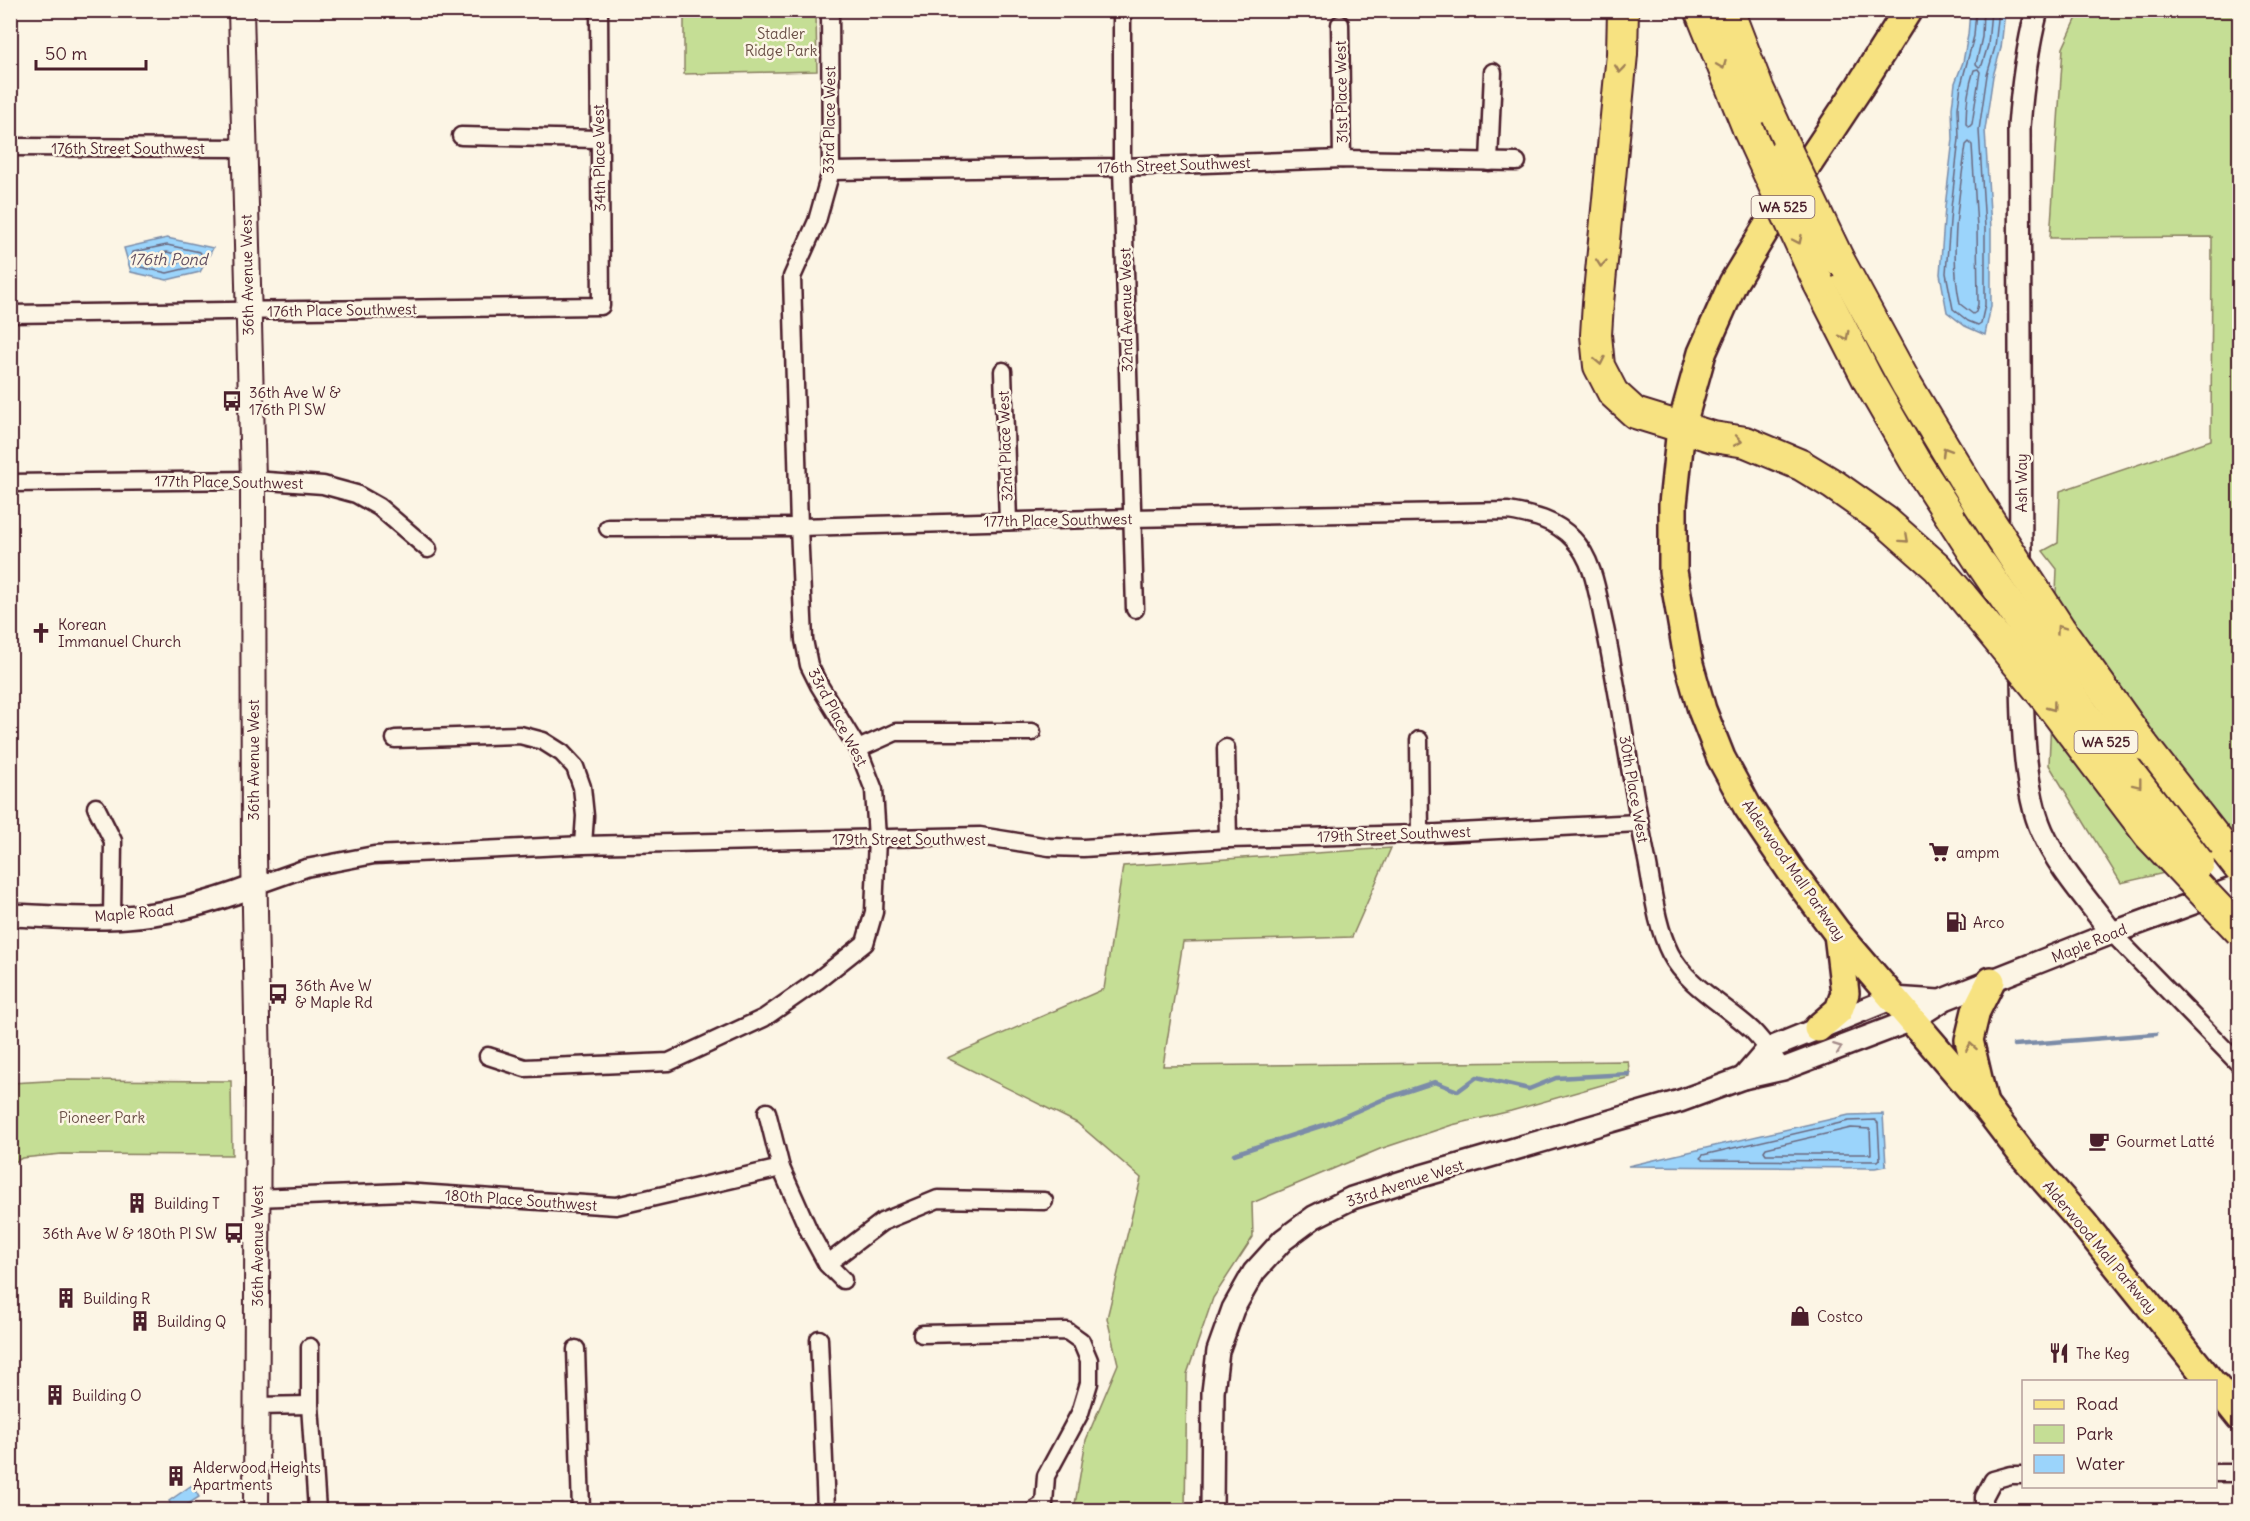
<svg xmlns="http://www.w3.org/2000/svg" width="2250" height="1521" viewBox="0 0 2250 1521" font-family="Delius,sans-serif">
	<style>
		.green { fill: #c5de95; stroke: #887e60; stroke-width: 1.5 }
		.water { fill: #9bd4fb; stroke: #7b8ca8; stroke-width: 1.5 }
		.lines { fill: none; stroke-linecap: round; stroke-linejoin: round }
		.shore { stroke: #6a677e; stroke-width: 1.5 }
		.stream { stroke: #7b8ca8; stroke-width: 4.5 }
		.minor-casing { stroke: #4a1f2b; stroke-width: 21 }
		.tertiary-casing { stroke: #4a1f2b; stroke-width: 26 }
		.secondary-casing { stroke: #4a1f2b; stroke-width: 28 }
		.primary-casing { stroke: #4a1f2b; stroke-width: 32 }
		.motorway-casing { stroke: #4a1f2b; stroke-width: 34 }
		.minor { stroke: #fcf5e5; stroke-width: 16 }
		.tertiary { stroke: #fcf5e5; stroke-width: 21 }
		.secondary { stroke: #fcf5e5; stroke-width: 24 }
		.primary { stroke: #f7e281; stroke-width: 27 }
		.motorway { stroke: #f7e281; stroke-width: 30 }
		.motorway-bridge-casing { stroke: #4a1f2b; stroke-width: 34; stroke-linecap: butt }
		.motorway-bridge { stroke: #f7e281; stroke-width: 30 }
		.oneway { stroke: #a08056 }
		.oneway2 { stroke: #a38a88 }
		.labels { text-anchor: middle; dominant-baseline: central; stroke-width: 5; stroke-linejoin: round; paint-order: stroke }
		.shield { fill: #fcf5e5; stroke: #7f5f63; stroke-width: 1.5 }
		.shield-label { font-size: 14px; font-weight: bold; fill: #4a1f2b }
		.park-label { font-size: 15px; fill: #694f46; stroke: #fcf5e5 }
		.street-label { font-size: 15px; fill: #4a1f2b; stroke: #fcf5e5 }
		.poi-label { font-size: 15px; fill: #4a1f2b; stroke: #fcf5e5; text-anchor: start }
		.water-label { font-size: 16px; font-style: italic; fill: #5e4c5f; stroke: #fcf5e5 }
	</style>
	<rect width="100%" height="100%" fill="#fcf5e5"/>
	<filter id="ink" filterUnits="userSpaceOnUse"><feTurbulence type="fractalNoise" baseFrequency=".0167" numOctaves="2"/><feDisplacementMap in="SourceGraphic" scale="12" xChannelSelector="R" yChannelSelector="G"/><feConvolveMatrix kernelMatrix="1 2 1 2 8 2 1 2 1" color-interpolation-filters="sRGB"/></filter>
	<g filter="url(#ink)">
		<g class="green">
			<polygon points="684,11 816,11 817,71 684,74"/>
			<polygon points="2080,11 2239,11 2239,856 2121,883 2049,765 2057,569 2043,551 2058,543 2060,491 2211,440 2212,237 2050,238 2063,48"/>
			<polygon points="1391,848 1352,937 1183,942 1163,1066 1628,1061 1630,1077 1511,1111 1452,1125 1380,1149 1252,1203 1253,1237 1213,1298 1187,1374 1185,1510 1074,1510 1086,1440 1118,1364 1107,1318 1141,1178 1077,1123 947,1058 1104,989 1123,866"/>
			<polygon points="64,1080 231,1081 232,1155 62,1154 22,1158 11,1164 11,1083"/>
		</g>
		<g class="water">
			<polygon points="1970,11 2005,11 2001,48 1993,76 1985,130 1991,228 1991,306 1985,335 1965,326 1947,312 1940,274 1945,207 1953,139 1952,108 1955,83 1963,62 1968,35"/>
			<polygon points="167,238 213,248 200,272 167,280 131,272 124,248"/>
			<polygon points="1883,1114 1886,1166 1875,1168 1628,1166 1849,1115"/>
			<polygon points="192,1485 199,1497 179,1510 174,1510 169,1501"/>
		</g>
		<g class="lines">
			<g class="shore">
				<polyline points="1976,10 1974,36 1961,85 1958,108 1959,139 1951,208 1946,273 1953,309 1968,321 1978,325 1981,323 1985,305 1985,228 1979,130 1987,75 1995,47 1999,10"/>
				<polyline points="1983,10 1982,37 1976,64 1979,67 1982,65 1988,45 1991,10"/>
				<path d="M1978 69 1980 72 1972 124 1969 127 1966 124C1966 105 1968 88 1974 70Z"/>
				<path d="M1969 142 1972 145 1977 228 1978 304 1976 312 1973 314 1960 304C1949 252 1959 197 1966 145Z"/>
				<polygon points="167,245 200,252 202,255 196,266 167,273 136,266 132,255 133,252"/>
				<polygon points="167,252 184,256 186,260 167,266 147,260 148,256"/>
				<polygon points="1875,1120 1878,1123 1880,1159 1878,1161 1703,1160 1700,1158 1703,1155 1849,1121"/>
				<polygon points="1851,1128 1870,1129 1871,1154 1766,1154 1764,1151 1766,1148"/>
			</g>
			<g class="stream">
				<polyline points="2014,1045 2156,1034"/>
				<polyline points="1234,1154 1327,1124 1384,1099 1435,1082 1458,1091 1477,1077 1529,1089 1556,1078 1629,1074"/>
			</g>
			<g class="minor-casing">
				<g id="minor">
					<polyline points="1122,10 1122,167 1135,609"/>
					<polyline points="1340,24 1342,159"/>
					<polyline points="461,136 598,139"/>
					<polyline points="10,147 245,148"/>
					<polyline points="1489,162 1493,72"/>
					<polyline points="831,171 1122,167 1342,159 1517,162"/>
					<polyline points="10,314 601,306 599,10"/>
					<polyline points="1003,371 1008,521"/>
					<polyline points="10,483 253,480 323,485 356,494 379,507 428,549"/>
					<path d="M608 528 799 527 1131 518 1508 511C1532 515 1556 520 1573 539 1595 561 1598 599 1605 628 1621 705 1631 783 1647 860 1653 891 1656 925 1670 953 1687 986 1725 1005 1752 1030 1764 1042 1773 1056 1783 1069"/>
					<polyline points="395,739 520,735 543,741 562,753 575,767 582,787 585,816 583,845"/>
					<polyline points="1419,740 1420,834"/>
					<polyline points="1226,748 1228,839"/>
					<polyline points="858,749 896,732 1032,732"/>
					<polyline points="96,807 113,841 112,918"/>
					<polyline points="255,886 306,868 374,855 583,845 980,836 1049,847 1083,848 1228,839 1420,834 1639,823"/>
					<polyline points="2112,933 2240,1065"/>
					<polyline points="488,1056 525,1068 669,1062 764,1018 817,981 865,943 874,912 877,838 874,790 858,749 819,685 809,665 804,640 799,527 792,277 817,221 831,171 830,10"/>
					<polyline points="767,1112 781,1168 809,1231 827,1264 843,1280"/>
					<polyline points="257,1198 403,1192 616,1206 781,1168"/>
					<polyline points="827,1264 882,1222 938,1199 1044,1201"/>
					<polyline points="922,1334 1067,1331 1081,1341 1089,1360 1089,1383 1080,1413 1046,1476 1044,1504 1035,1510"/>
					<polyline points="819,1339 826,1510"/>
					<polyline points="310,1347 310,1405 317,1510"/>
					<polyline points="576,1349 581,1510"/>
					<polyline points="257,1406 310,1405"/>
					<polyline points="2216,1473 2234,1473 2240,1470"/>
					<polyline points="1984,1510 1984,1497 1993,1480 2011,1475 2024,1475"/>
				</g>
			</g>
			<g class="tertiary-casing">
				<g id="tertiary">
					<path d="M2021 569 2019 127C2022 87 2027 49 2037 10"/>
					<path d="M2022 663C2022 710 2023 789 2042 831 2059 869 2088 900 2112 933"/>
					<path d="M10 915C48 916 88 920 126 917 171 914 213 902 255 886"/>
					<polyline points="1743,1078 1768,1049 1893,998 1939,1001"/>
					<polyline points="1212,1510 1213,1392 1218,1351 1233,1309 1254,1272 1283,1240 1314,1217 1352,1198 1418,1177 1680,1101 1743,1078 1783,1069 1912,1020 1945,999 2112,933 2240,886"/>
				</g>
			</g>
			<g class="secondary-casing">
				<polyline id="secondary" points="241,10 253,480 254,855 258,1073 256,1510"/>
			</g>
			<g class="primary-casing">
				<g id="primary">
					<polyline points="1908,10 1860,86 1773,217 1733,283 1702,353 1681,428 1673,504 1673,571 1689,664 1702,710 1721,758 1747,806 1791,871 1838,934 1984,1104 2023,1155 2083,1223 2211,1382"/>
					<polyline points="1818,1028 1839,1010 1845,993 1838,934"/>
					<polyline points="1983,1100 1969,1040 1976,1011 1991,981"/>
					<polyline points="2216,1387 2240,1417"/>
				</g>
			</g>
			<g class="motorway-casing">
				<g id="motorway">
					<polyline points="1623,10 1622,54 1598,303 1596,335 1599,366 1613,393 1635,413 1713,437 1746,442 1801,465 1834,485 1885,521 1937,567 1962,596"/>
					<polyline points="1700,10 1748,129"/>
					<polyline points="1728,10 1758,88 1786,149"/>
					<polyline points="1839,260 1907,385 1977,501"/>
					<polyline points="1819,284 1868,380 1916,463 1982,565"/>
					<polyline points="2143,745 2240,869"/>
				</g>
			</g>
			<use href="#minor" class="minor"/>
			<use href="#tertiary" class="tertiary"/>
			<use href="#secondary" class="secondary"/>
			<use href="#primary" class="primary"/>
			<use href="#motorway" class="motorway"/>
			<g class="motorway-bridge-casing">
				<g id="motorway-bridge">
					<polyline points="1748,129 1819,284"/>
					<polyline points="1786,149 1839,260"/>
					<polyline points="1977,501 2060,629 2143,745"/>
					<polyline points="1982,565 2085,715 2199,863"/>
					<polyline points="1962,596 2044,696 2149,835 2240,931"/>
				</g>
			</g>
			<use href="#motorway-bridge" class="motorway-bridge"/>
		</g>
		<defs><path id="oneway-chevron" d="M-2-3.5L2.5 0L-2 3.5" fill="none" stroke-width="1.6" stroke-linecap="round" stroke-linejoin="round" transform="scale(1.5)"/></defs>
		<g class="oneway">
			<use href="#oneway-chevron" transform="translate(1722 65) rotate(68)"/>
			<use href="#oneway-chevron" transform="translate(1620 69) rotate(96)"/>
			<use href="#oneway-chevron" transform="translate(1798 240) rotate(65)"/>
			<use href="#oneway-chevron" transform="translate(1601 263) rotate(96)"/>
			<use href="#oneway-chevron" transform="translate(1845 336) rotate(63)"/>
			<use href="#oneway-chevron" transform="translate(1600 361) rotate(79)"/>
			<use href="#oneway-chevron" transform="translate(1738 441) rotate(10)"/>
			<use href="#oneway-chevron" transform="translate(1946 451) rotate(-121)"/>
			<use href="#oneway-chevron" transform="translate(1905 539) rotate(42)"/>
			<use href="#oneway-chevron" transform="translate(2060 629) rotate(-125)"/>
			<use href="#oneway-chevron" transform="translate(2052 707) rotate(53)"/>
			<use href="#oneway-chevron" transform="translate(2138 784) rotate(52)"/>
			<use href="#oneway-chevron" transform="translate(1971 1047) rotate(-100)"/>
		</g>
		<use class="oneway2" href="#oneway-chevron" transform="translate(1838 1048) rotate(-21)"/>
	</g>
	<defs>
		<g id="bus-bare" transform="scale(1.62)"><path d="M-5-6H5V4H4V6H2V4H-2V6H-4V4H-5ZM-3.5-4V0h7V-4ZM-3.5 1.2v1.5H-2V1.2ZM2 1.2v1.5H3.5V1.2Z" fill="#4a1f2b" stroke="#fcf5e5" stroke-width="2.5" paint-order="stroke"/></g>
		<g id="church-bare" transform="scale(1.62)"><path d="M-1.2-6h2.4v3.5h3.3v2.4h-3.3V6h-2.4V-.1h-3.3v-2.4h3.3Z" fill="#4a1f2b" stroke="#fcf5e5" stroke-width="2.5" paint-order="stroke"/></g>
		<g id="supermarket-bare" transform="scale(1.62)"><path d="M-6-5.5h2.5l.6 2H6L4.5 2H-2.5L-4.4-4H-6ZM-1.5 3.2a1.3 1.3 0 1 0 .1 0ZM3 3.2a1.3 1.3 0 1 0 .1 0Z" fill="#4a1f2b" stroke="#fcf5e5" stroke-width="2.5" paint-order="stroke"/></g>
		<g id="fuel-bare" transform="scale(1.62)"><path d="M-5.5-6h7V0h2V4h1.3V-2.5L3-4.5l.8-.8L6-3V5H2.5V1h-1V6h-7ZM-4.2-4.7v3.2H.2V-4.7Z" fill="#4a1f2b" stroke="#fcf5e5" stroke-width="2.5" paint-order="stroke"/></g>
		<g id="cafe-bare" transform="scale(1.62)"><path d="M-5.5-4.5H6V0H3Q3 3.5 0 3.5H-2.5Q-5.5 3.5-5.5 0ZM3-3.2v2h1.7v-2ZM-6 4.5H4V6H-6Z" fill="#4a1f2b" stroke="#fcf5e5" stroke-width="2.5" paint-order="stroke"/></g>
		<g id="building-bare" transform="scale(1.62)"><path d="M-4-6H4V6H1V3H-1V6H-4ZM-2.5-4.3h1.7v1.8h-1.7ZM.8-4.3h1.7v1.8H.8ZM-2.5-1h1.7V.8h-1.7ZM.8-1h1.7V.8H.8Z" fill="#4a1f2b" stroke="#fcf5e5" stroke-width="2.5" paint-order="stroke"/></g>
		<g id="shop-bare" transform="scale(1.62)"><path d="M-5-2.5h2.3a2.7 3.5 0 0 1 5.4 0H5L5.5 6h-11ZM-1.5-2.5h3a1.5 2.3 0 0 0-3 0Z" fill="#4a1f2b" stroke="#fcf5e5" stroke-width="2.5" paint-order="stroke"/></g>
		<g id="restaurant-bare" transform="scale(1.62)"><path d="M-5-6h1v4h1v-4h1v4h1v-4h1v5L-1.5 .5V6h-2V.5L-5-1ZM5-6V6H3V1.5H1.5Q1.5-4 5-6Z" fill="#4a1f2b" stroke="#fcf5e5" stroke-width="2.5" paint-order="stroke"/></g>
	</defs>
	<g fill-rule="evenodd">
		<use href="#bus-bare" x="232" y="401"/>
		<use href="#church-bare" x="41" y="633"/>
		<use href="#supermarket-bare" x="1939" y="852"/>
		<use href="#fuel-bare" x="1956" y="922"/>
		<use href="#bus-bare" x="278" y="994"/>
		<use href="#cafe-bare" x="2099" y="1141"/>
		<use href="#building-bare" x="137" y="1203"/>
		<use href="#bus-bare" x="234" y="1233"/>
		<use href="#building-bare" x="66" y="1298"/>
		<use href="#shop-bare" x="1800" y="1316"/>
		<use href="#building-bare" x="140" y="1321"/>
		<use href="#restaurant-bare" x="2059" y="1353"/>
		<use href="#building-bare" x="55" y="1395"/>
		<use href="#building-bare" x="176" y="1476"/>
	</g>
	<g class="labels">
		<g class="shield">
			<rect x="1751.5" y="196" width="63" height="22" rx="4.5"/>
			<rect x="2074.5" y="731" width="63" height="22" rx="4.5"/>
		</g>
		<g class="shield-label">
			<text x="1783" y="207">WA 525</text>
			<text x="2106" y="742">WA 525</text>
		</g>
		<g class="park-label">
			<text x="781" y="33">Stadler<tspan x="781" dy="17">Ridge Park</tspan></text>
			<text x="102" y="1117">Pioneer Park</text>
		</g>
		<g class="street-label">
			<text transform="translate(1341 92) rotate(-91)">31st Place West</text>
			<text transform="translate(829 120) rotate(-89)">33rd Place West</text>
			<text x="128" y="148">176th Street Southwest</text>
			<text transform="translate(599 158) rotate(-91)">34th Place West</text>
			<text transform="translate(1174 165) rotate(-2)">176th Street Southwest</text>
			<text transform="translate(247 275) rotate(-91)">36th Avenue West</text>
			<text transform="translate(342 310) rotate(-1)">176th Place Southwest</text>
			<text transform="translate(1126 310) rotate(-91)">32nd Avenue West</text>
			<text transform="translate(1005 446) rotate(-92)">32nd Place West</text>
			<text transform="translate(229 482) rotate(1)">177th Place Southwest</text>
			<text transform="translate(2021 483) rotate(-90)">Ash Way</text>
			<text transform="translate(1058 520) rotate(-1)">177th Place Southwest</text>
			<text transform="translate(838 717) rotate(62)">33rd Place West</text>
			<text transform="translate(253 760) rotate(-90)">36th Avenue West</text>
			<text transform="translate(1634 789) rotate(80)">30th Place West</text>
			<text transform="translate(1394 834) rotate(-2)">179th Street Southwest</text>
			<text x="909" y="839">179th Street Southwest</text>
			<text transform="translate(1794 870) rotate(55)">Alderwood Mall Parkway</text>
			<text transform="translate(134 913) rotate(-5)">Maple Road</text>
			<text transform="translate(2089 943) rotate(-22)">Maple Road</text>
			<text transform="translate(1405 1183) rotate(-18)">33rd Avenue West</text>
			<text transform="translate(521 1200) rotate(4)">180th Place Southwest</text>
			<text transform="translate(257 1246) rotate(-90)">36th Avenue West</text>
			<text transform="translate(2100 1247) rotate(50)">Alderwood Mall Parkway</text>
		</g>
		<g class="poi-label">
			<text x="249" y="392">36th Ave W &amp;<tspan x="249" dy="17">176th Pl SW</tspan></text>
			<text x="58" y="624">Korean<tspan x="58" dy="17">Immanuel Church</tspan></text>
			<text x="1956" y="852">ampm</text>
			<text x="1973" y="922">Arco</text>
			<text x="295" y="985">36th Ave W<tspan x="295" dy="17">&amp; Maple Rd</tspan></text>
			<text x="2116" y="1141">Gourmet Latté</text>
			<text x="154" y="1203">Building T</text>
			<text x="217" y="1233" text-anchor="end">36th Ave W &amp; 180th Pl SW</text>
			<text x="83" y="1298">Building R</text>
			<text x="1817" y="1316">Costco</text>
			<text x="157" y="1321">Building Q</text>
			<text x="2076" y="1353">The Keg</text>
			<text x="72" y="1395">Building O</text>
			<text x="193" y="1467">Alderwood Heights<tspan x="193" dy="17">Apartments</tspan></text>
		</g>
		<g class="water-label">
			<text x="168" y="259">176th Pond</text>
		</g>
	</g>
	<rect width="2250" height="1521" fill="none" stroke="#fcf5e5" stroke-width="36"/>
	<rect x="18" y="18" width="2214" height="1485" fill="none" stroke="#4a1f2b" stroke-width="2" filter="url(#ink)"/>
	<rect x="2022" y="1380" width="195" height="108" fill="#fcf5e5" stroke="#b59f9b" stroke-width="1.5"/>
	<rect x="2034" y="1400" width="30" height="9" fill="#f7e281" stroke="#b59f9b" stroke-width="1.5"/>
	<text x="2076" y="1410" font-size="18" fill="#4a1f2b">Road</text>
	<rect x="2034" y="1425" width="30" height="18" fill="#c5de95" stroke="#b59f9b" stroke-width="1.5"/>
	<text x="2076" y="1440" font-size="18" fill="#4a1f2b">Park</text>
	<rect x="2034" y="1455" width="30" height="18" fill="#9bd4fb" stroke="#b59f9b" stroke-width="1.5"/>
	<text x="2076" y="1470" font-size="18" fill="#4a1f2b">Water</text>
	<path d="M36 60v9h110v-9" fill="none" stroke="#4a1f2b" stroke-width="3"/>
	<text x="45" y="60" font-size="18" fill="#4a1f2b" stroke="#fcf5e5" stroke-width="4.5" paint-order="stroke">50 m</text>
</svg>
